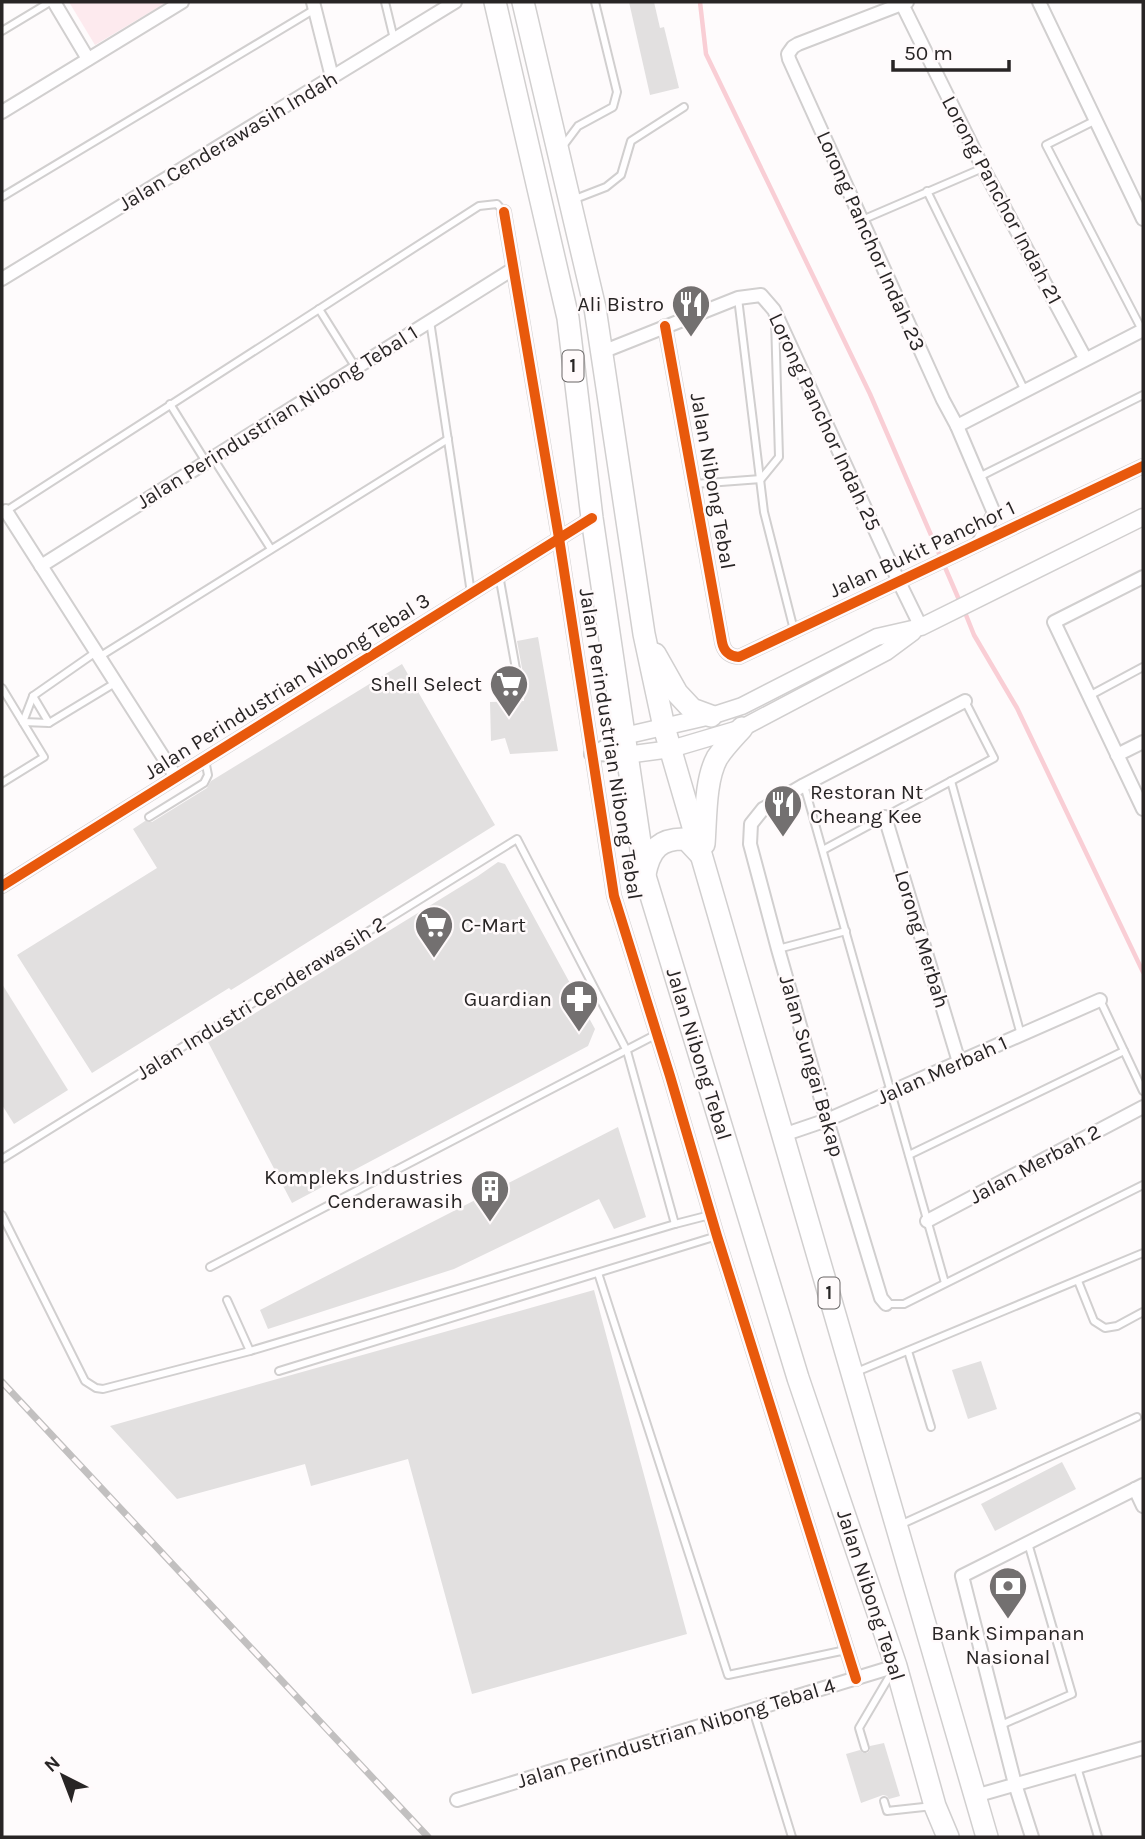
<svg xmlns="http://www.w3.org/2000/svg" width="1145" height="1839" viewBox="0 0 1145 1839" font-family="Karla,sans-serif">
	<style>
		.green { fill: #fdeaee }
		.lines { fill: none; stroke-linecap: round; stroke-linejoin: round }
		.stream { stroke: #f9ced5; stroke-width: 4.5 }
		.building { fill: #e2e0e0 }
		.service-casing { stroke: #d1cfcf; stroke-width: 10 }
		.minor-casing { stroke: #d1cfcf; stroke-width: 16 }
		.tertiary-casing { stroke: #d1cfcf; stroke-width: 19 }
		.trunk-casing { stroke: #d1cfcf; stroke-width: 24 }
		.service { stroke: #fffeff; stroke-width: 6 }
		.minor { stroke: #fffeff; stroke-width: 12 }
		.tertiary { stroke: #fffeff; stroke-width: 16 }
		.trunk { stroke: #fffeff; stroke-width: 21 }
		.rail-casing { stroke: #c2c0c0; stroke-width: 7 }
		.rail { stroke: #fffafb; stroke-width: 4.5; stroke-dasharray: 13; stroke-linecap: butt }
		.cycleway-casing { stroke: #fffafb; stroke-width: 15 }
		.cycleway { stroke: #e8590c; stroke-width: 10 }
		.labels { text-anchor: middle; dominant-baseline: central; stroke-width: 5; stroke-linejoin: round; paint-order: stroke }
		.shield { fill: #fffafb; stroke: #686565; stroke-width: 2 }
		.shield-label { font-size: 19px; font-weight: bold; fill: #282525 }
		.street-label { font-size: 21px; fill: #282525; stroke: #fffafb }
		.poi-label { font-size: 21px; fill: #282525; stroke: #fffafb; text-anchor: end }
	</style>
	<rect width="100%" height="100%" fill="#fefbfc"/>
	<polygon class="green" points="69,2 167,2 95,45"/>
	<g class="lines">
		<g class="stream">
			<polyline points="700,2 706,54 870,394 960,602"/>
			<polyline points="964,610 974,635 1017,708 1143,972"/>
		</g>
	</g>
	<g class="building">
		<polygon points="629,2 654,2 660,28 664,27 679,88 650,95"/>
		<polygon points="538,637 558,751 510,754 505,738 491,741 490,702 524,701 524,695 526,690 517,641"/>
		<polygon points="402,664 495,825 231,990 229,988 92,1073 17,955 157,868 133,829 145,821 152,822 207,788 211,781"/>
		<polygon points="498,862 505,864 595,1029 588,1046 292,1203 208,1042 478,876"/>
		<polygon points="2,984 68,1090 14,1124 2,1105"/>
		<polygon points="618,1127 646,1217 614,1229 599,1199 454,1269 268,1329 260,1310"/>
		<polygon points="594,1290 687,1634 472,1694 408,1459 311,1486 305,1464 177,1499 110,1426"/>
		<polygon points="981,1361 997,1409 968,1419 952,1370"/>
		<polygon points="1062,1462 1076,1489 995,1531 981,1504"/>
		<polygon points="884,1743 900,1796 889,1799 887,1796 883,1795 861,1803 846,1754 860,1750 863,1753 867,1753 870,1750 870,1746"/>
	</g>
	<g class="lines">
		<g class="service-casing">
			<g id="service">
				<polyline points="385,2 394,39"/>
				<polyline points="2,31 50,2"/>
				<polyline points="1096,120 1046,145 1142,330"/>
				<polyline points="563,146 578,126 613,107 617,92 595,2"/>
				<polyline points="927,191 1025,391"/>
				<polyline points="2,197 315,9"/>
				<polyline points="575,199 606,187 621,175 631,141 684,107"/>
				<polyline points="862,220 983,168"/>
				<polyline points="738,298 764,512 794,630"/>
				<polyline points="319,309 356,368"/>
				<polyline points="430,321 471,593"/>
				<polyline points="170,404 206,462"/>
				<polyline points="213,458 271,549"/>
				<polyline points="979,477 1143,395"/>
				<polyline points="694,484 761,479 779,457 775,319"/>
				<polyline points="6,511 479,206 497,204 504,212"/>
				<polyline points="499,575 520,691"/>
				<polyline points="99,657 448,439"/>
				<polyline points="2,688 44,757 2,783"/>
				<polyline points="33,696 49,723"/>
				<polyline points="1089,696 1143,667"/>
				<polyline points="23,722 33,696 96,652"/>
				<polyline points="23,722 49,723 115,683"/>
				<polyline points="951,781 1021,1035"/>
				<polyline points="804,785 945,1283"/>
				<polyline points="149,817 204,783 208,775 205,760"/>
				<polyline points="823,850 994,758 965,701"/>
				<polyline points="778,949 846,931"/>
				<polyline points="1100,1000 1143,1091"/>
				<polyline points="909,1155 1124,1051"/>
				<polyline points="2,1159 517,839 627,1051 675,1224"/>
				<polyline points="2,1215 85,1381 96,1388 103,1389 250,1351 675,1224 710,1215"/>
				<polyline points="210,1267 657,1034"/>
				<polyline points="598,1273 728,1675 846,1650"/>
				<polyline points="1078,1281 1094,1321 1105,1328 1117,1326 1143,1312"/>
				<polyline points="227,1300 250,1351"/>
				<polyline points="886,1304 904,1304 1143,1185"/>
				<polyline points="908,1351 931,1427"/>
				<polyline points="279,1371 717,1236"/>
				<polyline points="854,1373 1143,1253"/>
				<polyline points="902,1524 1137,1417"/>
				<polyline points="753,1710 792,1837"/>
				<polyline points="1001,1725 1072,1694 1028,1543"/>
				<polyline points="865,1748 859,1728 892,1672"/>
				<polyline points="1077,1767 1098,1837"/>
				<polyline points="884,1801 887,1811 933,1806"/>
			</g>
		</g>
		<g class="minor-casing">
			<g id="minor">
				<polyline points="54,2 88,59"/>
				<polyline points="313,2 332,77"/>
				<polyline points="907,2 798,44 793,47 788,54 789,59 943,400 957,426 994,513 978,544"/>
				<polyline points="1039,2 1143,219"/>
				<polyline points="902,4 983,168 1085,358"/>
				<polyline points="2,112 182,2"/>
				<polyline points="504,212 559,538 614,896 670,1076 717,1236 856,1679"/>
				<polyline points="2,279 455,2"/>
				<path d="M665 326 722 642C724 652 729 656 739 657L1143 466"/>
				<polyline points="602,352 738,298 761,295 774,310 899,582 921,627"/>
				<polyline points="957,426 1143,330"/>
				<polyline points="6,511 176,777"/>
				<polyline points="41,566 513,269"/>
				<polyline points="1143,577 1054,622 1143,809"/>
				<polyline points="591,754 624,736"/>
				<polyline points="591,754 626,755"/>
				<polyline points="1117,755 1143,742"/>
				<polyline points="885,817 959,1062"/>
				<polyline points="2,886 592,518"/>
				<polyline points="783,1135 827,1120 1100,1000"/>
				<polyline points="927,1221 1143,1107"/>
				<polyline points="886,1304 881,1298 827,1120 778,949 750,844 751,824 763,809 804,785 965,701"/>
				<polyline points="1135,1489 1143,1506"/>
				<polyline points="975,1796 1143,1748"/>
				<polyline points="457,1800 896,1666"/>
				<polyline points="1032,1837 1015,1784 962,1576 1143,1485"/>
			</g>
		</g>
		<g class="tertiary-casing">
			<g id="tertiary">
				<polyline points="624,736 711,716 742,706 877,637 921,627 1143,517"/>
				<polyline points="626,755 671,749 742,728 886,652 913,632"/>
			</g>
		</g>
		<g class="trunk-casing">
			<g id="trunk">
				<polyline points="495,2 568,318 592,518 645,876 798,1378 896,1666 935,1806 948,1837"/>
				<polyline points="523,2 595,308 644,634 664,727 987,1837"/>
				<polyline points="655,654 677,693 692,709 711,716"/>
				<path d="M704 844C706 818 705 780 717 758 724 747 734 737 742 728"/>
				<path d="M645 874C650 849 660 838 686 839L701 855"/>
			</g>
		</g>
		<use href="#service" class="service"/>
		<use href="#minor" class="minor"/>
		<use href="#tertiary" class="tertiary"/>
		<use href="#trunk" class="trunk"/>
		<g class="rail-casing">
			<polyline id="rail" points="2,1382 428,1837"/>
		</g>
		<use href="#rail" class="rail"/>
		<g class="cycleway-casing">
			<g id="cycleway">
				<polyline points="504,212 559,538 614,896 670,1076 717,1236 856,1679"/>
				<path d="M665 326 722 642C724 652 729 656 739 657L1143 466"/>
				<polyline points="2,886 592,518"/>
			</g>
		</g>
		<use href="#cycleway" class="cycleway"/>
	</g>
	<defs>
		<g id="restaurant-pin" transform="scale(2.0125)"><path d="M0 17L-7.5 6A9.5 9.5 0 1 1 7.5 6Z" fill="#737070" stroke="#fffafb"/><path d="M-5-6h1v4h1v-4h1v4h1v-4h1v5L-1.5 .5V6h-2V.5L-5-1ZM5-6V6H3V1.5H1.5Q1.5-4 5-6Z" fill="#fff"/></g>
		<g id="supermarket-pin" transform="scale(2.0125)"><path d="M0 17L-7.5 6A9.5 9.5 0 1 1 7.5 6Z" fill="#737070" stroke="#fffafb"/><path d="M-6-5.5h2.5l.6 2H6L4.5 2H-2.5L-4.4-4H-6ZM-1.5 3.2a1.3 1.3 0 1 0 .1 0ZM3 3.2a1.3 1.3 0 1 0 .1 0Z" fill="#fff"/></g>
		<g id="pharmacy-pin" transform="scale(2.0125)"><path d="M0 17L-7.5 6A9.5 9.5 0 1 1 7.5 6Z" fill="#737070" stroke="#fffafb"/><path d="M-2-6h4v4h4v4h-4v4h-4v-4h-4v-4h4Z" fill="#fff"/></g>
		<g id="building-pin" transform="scale(2.0125)"><path d="M0 17L-7.5 6A9.5 9.5 0 1 1 7.5 6Z" fill="#737070" stroke="#fffafb"/><path d="M-4-6H4V6H1V3H-1V6H-4ZM-2.5-4.3h1.7v1.8h-1.7ZM.8-4.3h1.7v1.8H.8ZM-2.5-1h1.7V.8h-1.7ZM.8-1h1.7V.8H.8Z" fill="#fff"/></g>
		<g id="bank-pin" transform="scale(2.0125)"><path d="M0 17L-7.5 6A9.5 9.5 0 1 1 7.5 6Z" fill="#737070" stroke="#fffafb"/><path d="M-6-4H6V4H-6ZM0-2.3a2.3 2.3 0 1 0 0 4.6a2.3 2.3 0 1 0 0-4.6Z" fill="#fff"/></g>
	</defs>
	<g fill-rule="evenodd">
		<use href="#restaurant-pin" x="691" y="304"/>
		<use href="#supermarket-pin" x="509" y="684"/>
		<use href="#restaurant-pin" x="783" y="804"/>
		<use href="#supermarket-pin" x="434" y="925"/>
		<use href="#pharmacy-pin" x="579" y="999"/>
		<use href="#building-pin" x="490" y="1189"/>
		<use href="#bank-pin" x="1008" y="1586"/>
	</g>
	<g class="labels">
		<g class="shield">
			<rect x="562.5" y="350.5" width="21" height="31" rx="5"/>
			<rect x="818.5" y="1277.5" width="21" height="31" rx="5"/>
		</g>
		<g class="shield-label">
			<text x="573" y="366">1</text>
			<text x="829" y="1293">1</text>
		</g>
		<g class="street-label">
			<text transform="translate(228 141) rotate(-31)">Jalan Cenderawasih Indah</text>
			<text transform="translate(1002 200) rotate(62)">Lorong Panchor Indah 21</text>
			<text transform="translate(871 241) rotate(66)">Lorong Panchor Indah 23</text>
			<text transform="translate(277 417) rotate(-32)">Jalan Perindustrian Nibong Tebal 1</text>
			<text transform="translate(825 422) rotate(65)">Lorong Panchor Indah 25</text>
			<text transform="translate(713 481) rotate(80)">Jalan Nibong Tebal</text>
			<text transform="translate(922 549) rotate(-25)">Jalan Bukit Panchor 1</text>
			<text transform="translate(287 686) rotate(-32)">Jalan Perindustrian Nibong Tebal 3</text>
			<text transform="translate(611 744) rotate(81)">Jalan Perindustrian Nibong Tebal</text>
			<text transform="translate(922 939) rotate(73)">Lorong Merbah</text>
			<text transform="translate(261 998) rotate(-32)">Jalan Industri Cenderawasih 2</text>
			<text transform="translate(699 1054) rotate(73)">Jalan Nibong Tebal</text>
			<text transform="translate(812 1066) rotate(74)">Jalan Sungai Bakap</text>
			<text transform="translate(942 1070) rotate(-24)">Jalan Merbah 1</text>
			<text transform="translate(1035 1164) rotate(-28)">Jalan Merbah 2</text>
			<text transform="translate(871 1595) rotate(72)">Jalan Nibong Tebal</text>
			<text transform="translate(676 1733) rotate(-17)">Jalan Perindustrian Nibong Tebal 4</text>
		</g>
		<g class="poi-label">
			<text x="664" y="304">Ali Bistro</text>
			<text x="482" y="684">Shell Select</text>
			<text x="810" y="792" text-anchor="start">Restoran Nt<tspan x="810" dy="24">Cheang Kee</tspan></text>
			<text x="461" y="925" text-anchor="start">C-Mart</text>
			<text x="552" y="999">Guardian</text>
			<text x="463" y="1177">Kompleks Industries<tspan x="463" dy="24">Cenderawasih</tspan></text>
			<text x="1008" y="1633" text-anchor="middle">Bank Simpanan<tspan x="1008" dy="24">Nasional</tspan></text>
		</g>
	</g>
	<rect width="1145" height="1839" fill="none" stroke="#282525" stroke-width="7"/>
	<g transform="translate(63 1776) rotate(318)" stroke="#fffafb" stroke-width="5" paint-order="stroke">
	<path d="M0-5L12 26L0 18L-12 26Z" fill="#282525"/>
	<text y="-10" font-size="19" font-weight="bold" text-anchor="middle" fill="#282525">N</text>
	</g>
	<path d="M893 60v10h116v-10" fill="none" stroke="#282525" stroke-width="3.5"/>
	<text x="904" y="60" font-size="21" fill="#282525" stroke="#fffafb" stroke-width="5" paint-order="stroke">50 m</text>
</svg>
